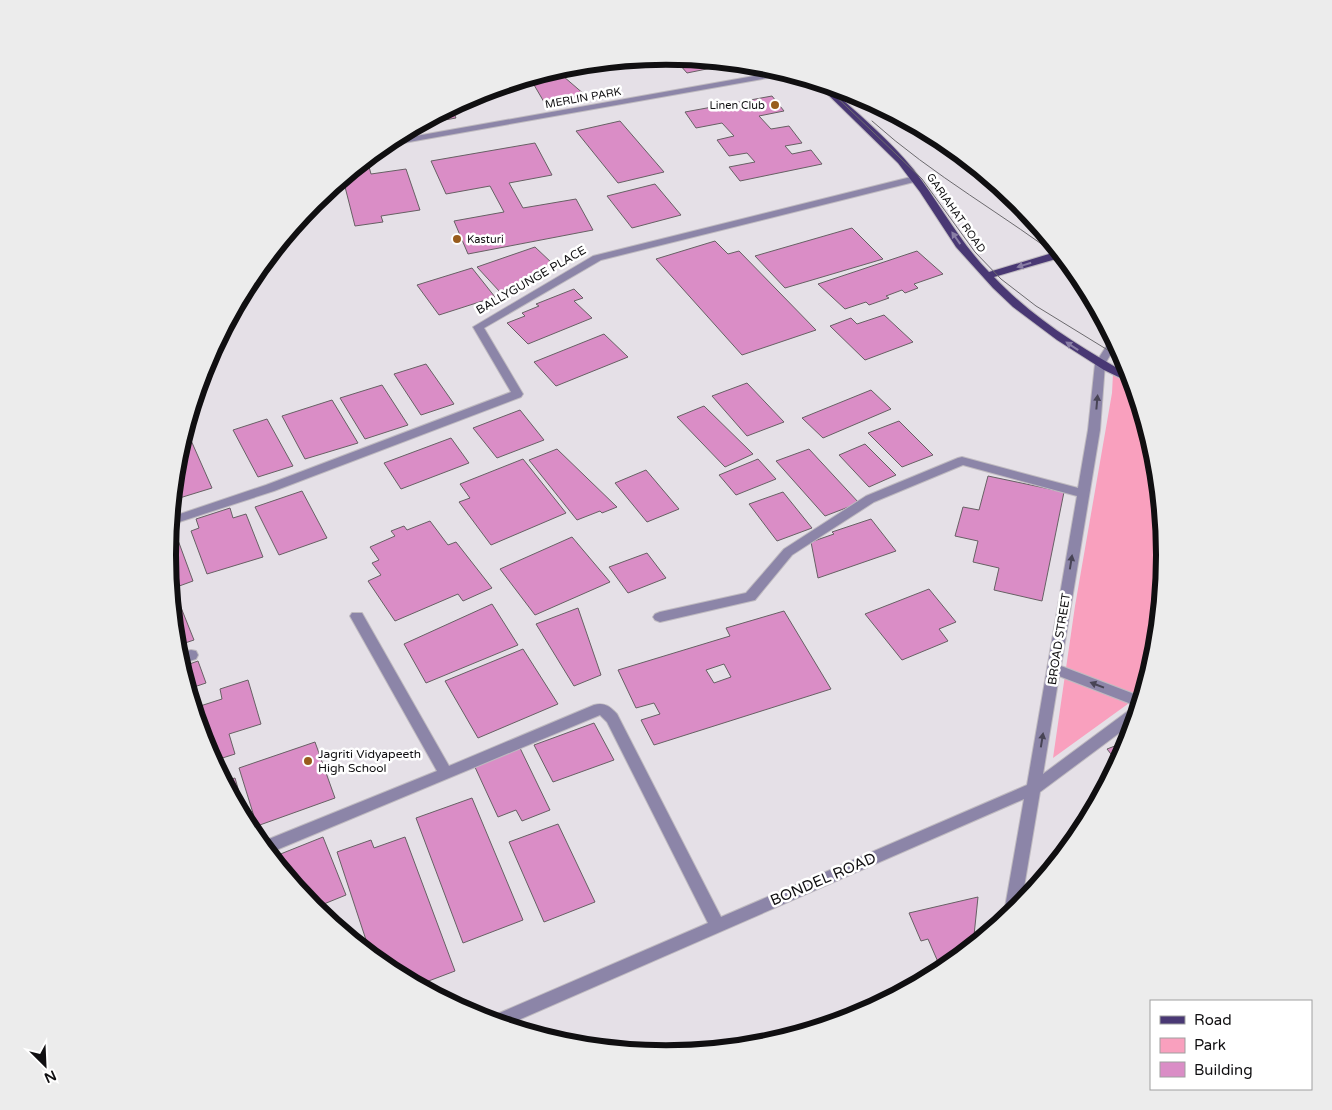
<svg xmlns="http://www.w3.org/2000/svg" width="1332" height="1110" viewBox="0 0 1332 1110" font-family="'Varela Round',sans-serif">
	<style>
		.green { fill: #f9a0be }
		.building { fill: #da8dc6; stroke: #676064; fill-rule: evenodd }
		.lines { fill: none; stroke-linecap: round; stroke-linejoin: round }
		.minor-casing { stroke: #bfbac0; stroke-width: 2 }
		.major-casing { stroke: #bfbac0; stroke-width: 2 }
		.minor { fill: #8c85a8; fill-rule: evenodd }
		.major { fill: #493874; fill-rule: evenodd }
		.tram { stroke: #6c6a6e; stroke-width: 1 }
		.oneway { fill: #897ea5 }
		.oneway2 { fill: #484455 }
		.poi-dot { fill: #985c1d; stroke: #fff; stroke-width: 2 }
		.labels { text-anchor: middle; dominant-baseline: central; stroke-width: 5; stroke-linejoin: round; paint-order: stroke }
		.far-street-label { font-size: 11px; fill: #100f11; stroke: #fff }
		.far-poi-label { font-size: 11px; fill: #100f11; stroke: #fff; text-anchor: end }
		.street-label { font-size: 12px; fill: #100f11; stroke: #fff }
		.poi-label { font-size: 12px; fill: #100f11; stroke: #fff; text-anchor: start }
		.near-street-label { font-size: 15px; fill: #100f11; stroke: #fff }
		.rim { fill: none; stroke: #100f11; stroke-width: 6 }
	</style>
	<rect width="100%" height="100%" fill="#e5e0e7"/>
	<polygon class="green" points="1113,374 1133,385 1155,458 1165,555 1155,653 1143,693 1053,758 1075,606 1112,393"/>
	<g class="building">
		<polygon points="673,57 736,63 687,73"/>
		<polygon points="556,70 585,95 544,102 530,78"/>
		<polygon points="772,96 784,111 759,116 771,129 789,126 802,143 785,146 792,154 811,150 822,164 740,181 729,167 755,162 747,153 729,156 717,140 734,136 722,123 696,128 685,112"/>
		<polygon points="451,107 456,118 417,125"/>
		<polygon points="620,121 664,172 618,183 576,131"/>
		<polygon points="535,143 552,175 509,183 523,208 576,199 593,230 468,254 454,221 504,212 490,186 446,194 431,161"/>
		<polygon points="368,163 371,174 406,169 420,210 381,216 383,222 355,226 343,179 356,177 354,169 360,164"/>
		<polygon points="655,184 681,215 632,228 607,196"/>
		<polygon points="852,228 883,259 785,288 755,256"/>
		<polygon points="715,241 728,254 739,251 816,330 742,355 656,259"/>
		<polygon points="535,247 553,264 500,292 477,267"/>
		<polygon points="917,251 943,274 914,284 918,288 905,293 902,290 886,296 889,298 869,305 866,302 845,309 818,284"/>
		<polygon points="472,268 495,297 439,315 417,285"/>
		<polygon points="574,289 583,298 574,301 592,318 528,344 507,323 525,316 522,313 539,306 536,304"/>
		<polygon points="884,315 913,342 865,360 830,326 851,318 857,324"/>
		<polygon points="604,334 628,357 556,386 534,362"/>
		<polygon points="426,364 454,404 421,415 394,374"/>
		<polygon points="747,383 784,422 747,436 712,396"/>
		<polygon points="382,385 408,425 365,439 340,398"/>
		<polygon points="871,390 891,409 823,438 802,418"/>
		<polygon points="332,400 358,443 305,459 282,416"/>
		<polygon points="704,406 753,454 725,467 677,417"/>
		<polygon points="520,410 544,440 497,458 473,428"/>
		<polygon points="267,419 293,466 258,477 233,430"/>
		<polygon points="899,421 933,455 902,467 868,433"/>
		<polygon points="186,429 212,488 173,500 177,457"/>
		<polygon points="451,438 469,463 401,489 384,463"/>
		<polygon points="865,444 896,475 869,487 839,455"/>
		<polygon points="557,449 617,507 602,513 600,511 577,520 529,460"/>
		<polygon points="809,449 859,503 825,516 776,461"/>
		<polygon points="523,459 566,513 491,545 459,502 470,498 460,484"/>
		<polygon points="758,459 776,479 736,495 719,475"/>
		<polygon points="646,470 679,509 647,522 615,483"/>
		<polygon points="988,476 1064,492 1042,601 994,590 999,568 973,562 978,541 955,536 963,507 979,510"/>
		<polygon points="302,491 327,538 279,555 255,507"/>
		<polygon points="783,492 812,528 777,541 749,504"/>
		<polygon points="230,508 233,518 246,514 263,557 207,574 191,531 199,528 196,519"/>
		<polygon points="871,519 896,551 818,578 811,542 834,534 832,532"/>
		<polygon points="430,521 448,545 456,542 492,588 463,601 458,594 395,621 368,581 381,575 372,563 379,560 370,547 395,536 391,531 404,526 407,530"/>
		<polygon points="175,532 193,581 171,589 167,555 169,534"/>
		<polygon points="572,537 610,582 535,615 500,569"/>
		<polygon points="647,553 666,578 628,593 609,567"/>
		<polygon points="929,589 956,622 939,629 948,641 902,660 865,614"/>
		<polygon points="492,604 518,645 426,683 404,644"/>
		<polygon points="180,605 194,640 176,646 172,607"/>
		<polygon points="578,608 601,675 574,686 536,624"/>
		<path d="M784 611 831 689 654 745 641 720 660 714 654 703 636 708 618 670 730 636 726 628ZM724 664 731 677 714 683 706 670Z"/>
		<polygon points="523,649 558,704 478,738 445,681"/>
		<polygon points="198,661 206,683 188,689 181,667"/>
		<polygon points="248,680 261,724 229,734 235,754 213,761 205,746 194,708 222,699 220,689"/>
		<polygon points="594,723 614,760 553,782 534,745"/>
		<polygon points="1128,741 1127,746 1118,763 1107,749"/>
		<polygon points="315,742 335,798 257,826 239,768"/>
		<polygon points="520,748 550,810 522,821 516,810 498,817 474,765"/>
		<polygon points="235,778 250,830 224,781"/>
		<polygon points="472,798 523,920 463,943 416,818"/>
		<polygon points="558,824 595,902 544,922 509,842"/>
		<polygon points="323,837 346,895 314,908 273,857"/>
		<polygon points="405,837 455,971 418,985 389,970 371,955 337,852 371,840 374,848"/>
		<polygon points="978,897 973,945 959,957 938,962 928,939 921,941 909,913"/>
	</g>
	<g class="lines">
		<g class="minor-casing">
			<g id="minor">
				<polygon points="782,71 790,74 381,147 388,141"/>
				<polygon points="915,176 920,179 918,181 601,260 484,328 523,394 521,397 274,491 170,525 171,517 266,485 511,392 473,327 593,256"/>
				<path d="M1112 337 1116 345 1105 364 1100 430 1061 666 1142 697 1139 707 1059 676 1043 774 1132 708 1139 707 1134 722 1040 792 1021 905 1006 918 1004 913 1024 799 507 1025 489 1020 490 1017 708 923 607 722 600 715 274 851 271 855 261 844 264 841 437 771 350 616 352 613H362L449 766 594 705C605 702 610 707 617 714L721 917 1027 785 1077 496 963 465 874 502 792 555 755 600 660 622 655 620 653 617 655 614 660 612 746 593 784 549 866 496 958 458 962 457 1078 488 1088 430 1095 364Z"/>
				<polygon points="191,650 196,651 198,655 196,659 180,664 177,654"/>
			</g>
		</g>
		<g class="major-casing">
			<g id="major">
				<path d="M814 81 826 85C856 112 888 138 914 170 940 204 959 241 989 272L1059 251 1063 257 994 277C1033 318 1081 348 1130 375L1133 384 1104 370 1057 340 1013 307 993 288 956 247 920 192 898 163Z"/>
				<path d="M899 117C925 131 949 149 973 167 992 181 1012 194 1027 212H1022L899 120Z"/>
			</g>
		</g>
		<use href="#minor" class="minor"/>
		<use href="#major" class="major"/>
		<g class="tram">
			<polyline points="823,84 922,179 975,252 1001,279 1036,306 1124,360"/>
			<path d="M872 121C933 176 1005 215 1070 265"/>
		</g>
	</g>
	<defs><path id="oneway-solid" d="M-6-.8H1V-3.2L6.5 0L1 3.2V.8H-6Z" transform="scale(1.25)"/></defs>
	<g class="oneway">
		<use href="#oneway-solid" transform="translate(956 238) rotate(-125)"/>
		<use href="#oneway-solid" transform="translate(1024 265) rotate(163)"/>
		<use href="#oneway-solid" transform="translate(1072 346) rotate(-147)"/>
	</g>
	<g class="oneway2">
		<use href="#oneway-solid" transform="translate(1097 402) rotate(-85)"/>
		<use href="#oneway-solid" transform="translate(1071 562) rotate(-81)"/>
		<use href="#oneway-solid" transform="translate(1097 685) rotate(-159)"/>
		<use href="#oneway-solid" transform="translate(1042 740) rotate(-81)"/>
	</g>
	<g class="poi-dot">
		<circle cx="775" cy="105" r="5"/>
		<circle cx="457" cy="239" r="5"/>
		<circle cx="308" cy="761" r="5"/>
	</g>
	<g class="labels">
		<g class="far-street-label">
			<text transform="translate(583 98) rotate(-10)">MERLIN PARK</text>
			<text transform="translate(956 213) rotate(55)">GARIAHAT ROAD</text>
		</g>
		<g class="far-poi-label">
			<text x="765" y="105">Linen Club</text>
			<text x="467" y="239" text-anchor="start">Kasturi</text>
		</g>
		<g class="street-label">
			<text transform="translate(531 280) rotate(-30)">BALLYGUNGE PLACE</text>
			<text transform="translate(1059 639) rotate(-81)">BROAD STREET</text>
		</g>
		<g class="poi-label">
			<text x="318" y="754">Jagriti Vidyapeeth<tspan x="318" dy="14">High School</tspan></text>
		</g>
		<g class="near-street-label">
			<text transform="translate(823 879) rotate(-23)">BONDEL ROAD</text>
		</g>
	</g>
	<path d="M0 0H1332V1110H0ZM176 555a490 490 0 1 1 980 0a490 490 0 1 1-980 0Z" fill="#ececec" fill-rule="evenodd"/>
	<path class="rim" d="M176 555a490 490 0 1 1 980 0a490 490 0 1 1-980 0Z"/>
	<rect x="1150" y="1000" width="162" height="90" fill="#ffffff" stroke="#9f9fa0"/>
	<rect x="1160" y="1016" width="25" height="8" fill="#493874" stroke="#9f9fa0"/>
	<text x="1194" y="1025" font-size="15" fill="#100f11">Road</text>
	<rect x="1160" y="1038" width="25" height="15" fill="#f9a0be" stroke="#9f9fa0"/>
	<text x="1194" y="1050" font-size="15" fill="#100f11">Park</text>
	<rect x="1160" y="1062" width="25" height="15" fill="#da8dc6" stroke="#9f9fa0"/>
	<text x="1194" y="1075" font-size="15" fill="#100f11">Building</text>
	<g transform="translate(45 1065) rotate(156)" stroke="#ffffff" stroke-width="4" paint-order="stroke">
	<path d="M0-4L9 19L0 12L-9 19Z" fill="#100f11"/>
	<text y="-8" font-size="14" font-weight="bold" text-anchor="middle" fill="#100f11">N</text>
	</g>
</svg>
